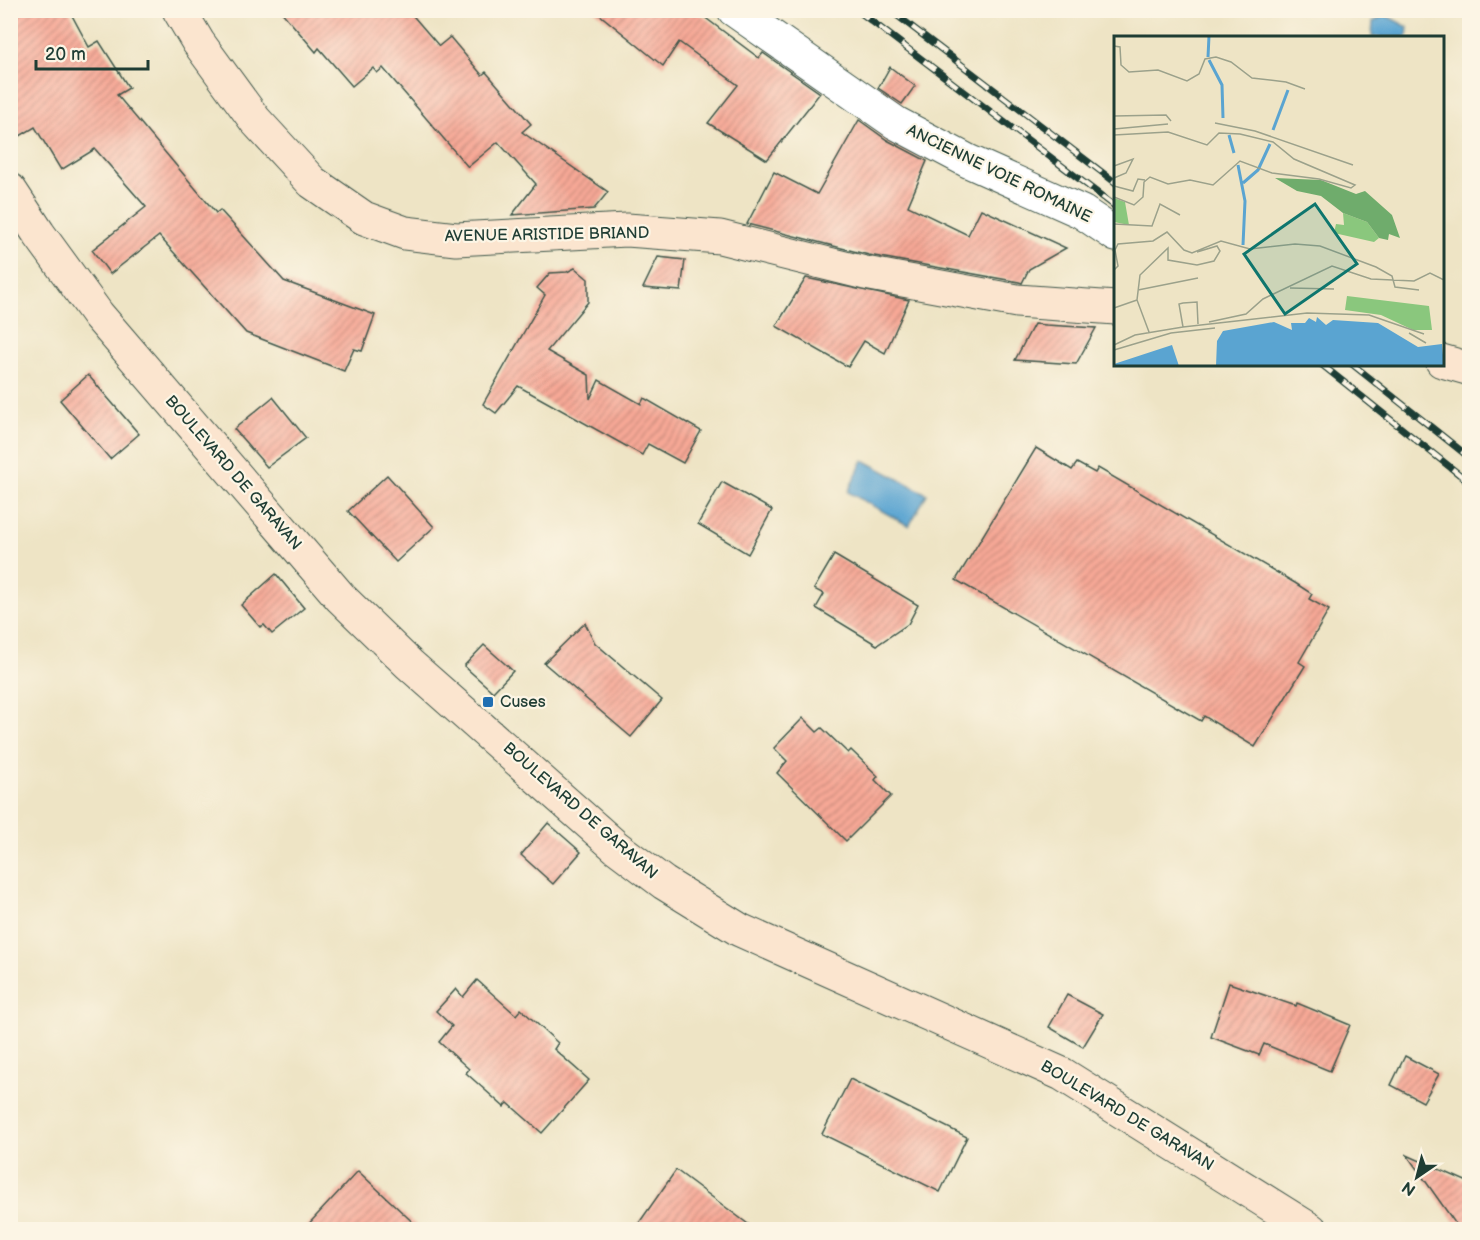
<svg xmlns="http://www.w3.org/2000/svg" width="1480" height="1240" viewBox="0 0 1480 1240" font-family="'Balsamiq Sans',sans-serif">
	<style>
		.water { fill: #5aa4d1; stroke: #3c7082; stroke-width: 1.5 }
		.building { fill: url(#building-hatch) }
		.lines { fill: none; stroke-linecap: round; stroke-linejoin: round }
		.street-casing { stroke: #3e564a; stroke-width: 35 }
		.secondary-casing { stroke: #3e564a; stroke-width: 35 }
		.street { stroke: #fff; stroke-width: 33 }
		.secondary { stroke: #fbe5cf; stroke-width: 33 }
		.rail-casing { stroke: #1f3d34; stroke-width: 7 }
		.rail { stroke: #fcf5e5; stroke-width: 4.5; stroke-dasharray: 14; stroke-linecap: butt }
		.poi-dot { fill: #1f6fb2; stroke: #fcf5e5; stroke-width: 2 }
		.labels { text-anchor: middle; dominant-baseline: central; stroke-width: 4.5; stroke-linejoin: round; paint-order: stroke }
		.street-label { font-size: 16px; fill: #1f3d34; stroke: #fcf5e5 }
		.poi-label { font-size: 16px; fill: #1f3d34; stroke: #fcf5e5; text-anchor: start }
		.inset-river { fill: none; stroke: #5aa4d1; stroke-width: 3 }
		.inset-road { fill: none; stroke: #9ba18b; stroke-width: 1.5 }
		.view { fill: #0f766e; fill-opacity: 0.15; stroke: #0f766e; stroke-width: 3 }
		.inset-edge { fill: none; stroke: #1f3d34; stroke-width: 3 }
	</style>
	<defs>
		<pattern id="building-hatch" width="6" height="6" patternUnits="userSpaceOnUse" patternTransform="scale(1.5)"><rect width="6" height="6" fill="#f7a896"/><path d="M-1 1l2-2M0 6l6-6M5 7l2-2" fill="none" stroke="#c78a7b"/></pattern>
	</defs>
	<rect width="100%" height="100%" fill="#fcf5e5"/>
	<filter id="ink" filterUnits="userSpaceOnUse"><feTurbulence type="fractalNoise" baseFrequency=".0167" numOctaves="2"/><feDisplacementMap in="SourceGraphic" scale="12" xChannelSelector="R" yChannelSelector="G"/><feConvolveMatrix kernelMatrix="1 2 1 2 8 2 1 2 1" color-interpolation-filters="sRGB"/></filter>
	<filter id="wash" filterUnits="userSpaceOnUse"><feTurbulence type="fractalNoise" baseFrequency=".008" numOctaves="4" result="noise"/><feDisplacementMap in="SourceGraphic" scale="24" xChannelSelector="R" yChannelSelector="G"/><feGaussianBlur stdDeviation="1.35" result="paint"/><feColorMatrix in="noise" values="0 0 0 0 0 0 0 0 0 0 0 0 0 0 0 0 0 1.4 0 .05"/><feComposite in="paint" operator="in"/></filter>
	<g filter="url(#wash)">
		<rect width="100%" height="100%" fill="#eee4c5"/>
		<g class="water">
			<polygon points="1385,15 1408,27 1407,37 1372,37 1373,22"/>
			<polygon points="863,460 927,494 909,526 848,492"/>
		</g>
		<g id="blocks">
			<g class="building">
				<polygon points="10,10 69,10 89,47 99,41 129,88 117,95 216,213 220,210 284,281 375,315 362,351 354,349 344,371 246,333 159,236 110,274 92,250 146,207 95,149 61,170 35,127 10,142"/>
				<polygon points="280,10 408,10 439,46 450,37 482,75 486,72 531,124 522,132 608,192 594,209 512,215 536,184 498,142 468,167 383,68 377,73 373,68 352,86 319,48 316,52"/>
				<polygon points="594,10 700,10 699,13 759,58 763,53 820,93 767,160 708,123 738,85 679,42 663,66"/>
				<polygon points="890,67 915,86 902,104 878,88"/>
				<polygon points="859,120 887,140 927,161 908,206 968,235 981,209 1066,248 1029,269 1022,283 1019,282 869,255 747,224 774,172 817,194"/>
				<polygon points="658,257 685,260 681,291 643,288"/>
				<polygon points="575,268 588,279 588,302 547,351 589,375 590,399 599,380 641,404 644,398 701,431 683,463 648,444 642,455 518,386 496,413 483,404 545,295 537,288 550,273 567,272"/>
				<polygon points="806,278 909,300 885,353 864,341 848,367 776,326"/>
				<polygon points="1034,324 1046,325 1096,328 1076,364 1015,360"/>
				<polygon points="88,375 139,434 110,459 60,400"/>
				<polygon points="273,397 306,438 267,467 234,429"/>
				<polygon points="1036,448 1072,470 1077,463 1095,473 1098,468 1295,583 1312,594 1309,599 1329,610 1299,662 1305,666 1255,747 1204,716 1201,721 956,580"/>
				<polygon points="387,475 434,527 396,562 348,511"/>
				<polygon points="722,482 772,510 748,554 698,524"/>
				<polygon points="834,555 918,605 908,624 877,645 816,608 824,594 814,589"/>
				<polygon points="276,574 304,608 272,634 264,625 260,627 241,605"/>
				<polygon points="585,623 595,643 662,700 631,737 544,663"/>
				<polygon points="484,645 513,671 493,692 464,666"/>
				<polygon points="803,718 817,732 822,728 848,753 851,750 878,776 875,780 891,796 846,841 777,773 787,761 774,748"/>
				<polygon points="548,823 581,852 553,884 521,855"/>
				<polygon points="477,980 516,1015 521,1009 558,1043 554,1049 589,1080 542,1133 508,1103 504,1107 466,1073 469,1069 439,1042 452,1026 436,1011 456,989 463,997"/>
				<polygon points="1229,983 1296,1006 1297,1003 1350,1025 1330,1071 1264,1044 1259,1055 1211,1037"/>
				<polygon points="1067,995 1103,1014 1083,1047 1049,1027"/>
				<polygon points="1405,1056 1439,1074 1423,1102 1391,1085"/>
				<polygon points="850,1079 967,1137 940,1192 822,1134"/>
				<polygon points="1407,1155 1470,1183 1470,1230 1460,1230"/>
				<polygon points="676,1170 756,1230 634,1230"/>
				<polygon points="358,1171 421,1230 303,1230"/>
			</g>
		</g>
	</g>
	<g filter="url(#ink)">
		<use href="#blocks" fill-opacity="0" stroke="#3e564a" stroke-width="1.5"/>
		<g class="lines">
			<g class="street-casing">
				<polyline id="street" points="734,10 896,123 968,161 1082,212 1116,235"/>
			</g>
			<g class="secondary-casing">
				<g id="secondary">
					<polyline points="179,10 198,42 255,120 312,182 364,218 405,233 456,239 627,230 720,237 865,273 1017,301 1116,308"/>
					<polyline points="10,190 39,234 98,315 341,598 409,664 616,847 664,883 740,930 1062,1074 1311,1230"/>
					<polyline points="1442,361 1470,369"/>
				</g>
			</g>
			<use href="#street" class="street"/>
			<use href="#secondary" class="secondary"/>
			<g class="rail-casing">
				<g id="rail">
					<polyline points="857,10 1116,207"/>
					<polyline points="890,10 1116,183"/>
					<polyline points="1321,364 1470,483"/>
					<polyline points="1352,364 1470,458"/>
				</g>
			</g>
			<use href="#rail" class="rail"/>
		</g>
	</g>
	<rect class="poi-dot" x="482" y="696" width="12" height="12" rx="3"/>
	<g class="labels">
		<g class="street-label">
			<text transform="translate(999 174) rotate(26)">ANCIENNE VOIE ROMAINE</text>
			<text transform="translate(547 235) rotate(-1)">AVENUE ARISTIDE BRIAND</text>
			<text transform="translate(233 473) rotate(49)">BOULEVARD DE GARAVAN</text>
			<text transform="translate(580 811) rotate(41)">BOULEVARD DE GARAVAN</text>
			<text transform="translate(1127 1116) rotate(31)">BOULEVARD DE GARAVAN</text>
		</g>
		<g class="poi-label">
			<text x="500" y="702">Cuses</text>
		</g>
	</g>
	<g transform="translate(1114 36)">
		<rect width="330" height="330" fill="#eee4c5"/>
		<path d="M0 162 11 166 15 189 0 186ZM229 177 253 186 265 202 260 206 220 197 222 188 230 189ZM233 260 315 270 318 294H299L267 279 231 274Z" fill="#8ac77d"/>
		<path d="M161 142 207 144 242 158 251 155 278 179 286 202 275 198 274 204 265 202 253 186 229 177 207 160 183 155Z" fill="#6fac6c"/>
		<path d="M203 281 212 289 219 284 264 287 304 311 328 308 330 330H102L103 305 109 295 160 286 178 294 177 287H191L195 282 202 286ZM58 309 65 330H0V328Z" fill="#5aa4d1"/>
		<path class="inset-river" d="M94 21 95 0M95 24 108 49 109 82M159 94 174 54M115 99 120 117M124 129 131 165 129 209M129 147 144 134 156 108"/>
		<path class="inset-road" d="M0 10 6 11 7 29 15 36 44 34 73 45 85 38 91 23 102 21 117 26 138 42 172 46 191 53M0 80 52 79 57 85M101 87 141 95 239 129M0 93 54 88M0 99 54 96 93 109 105 97 126 98 159 106 180 123 241 149 237 152 205 143 158 137 126 125 99 149 76 144 54 148 36 141 30 146 29 161 20 169 0 161M0 130 19 123 12 137 0 142M0 150 19 155 24 143 31 144M0 188 38 190 46 168 66 179M0 234 4 230 1 214 4 208 39 205 53 196 70 214 78 217 107 205 136 213 181 208 206 210 262 231 278 240 281 251 305 254M176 252 220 253M24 254 84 242M0 272 23 264M95 286 132 278 149 263 218 230 257 243 300 245 316 237 330 244M69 291 65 268 69 267 83 266 84 288M35 296 23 264 26 239 54 212V224L83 229 100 225 106 215 103 210 83 216M295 297 312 307M0 309 21 299 69 291 193 277 255 279 310 298M0 314 57 297 101 292"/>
		<path class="view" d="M201 168 243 228 171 278 130 218Z"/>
		<rect width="330" height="330" class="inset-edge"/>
	</g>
	<rect width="1480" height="1240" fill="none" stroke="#fcf5e5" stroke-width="36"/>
	<g transform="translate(1417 1177) rotate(215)" stroke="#fcf5e5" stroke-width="4.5" paint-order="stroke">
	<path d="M0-4.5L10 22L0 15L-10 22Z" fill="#1f3d34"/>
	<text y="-9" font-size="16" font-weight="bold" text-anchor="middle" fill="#1f3d34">N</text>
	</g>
	<path d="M36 60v9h112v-9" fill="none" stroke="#1f3d34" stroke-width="3"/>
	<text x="45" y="60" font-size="18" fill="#1f3d34" stroke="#fcf5e5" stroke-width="4.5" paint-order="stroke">20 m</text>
</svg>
